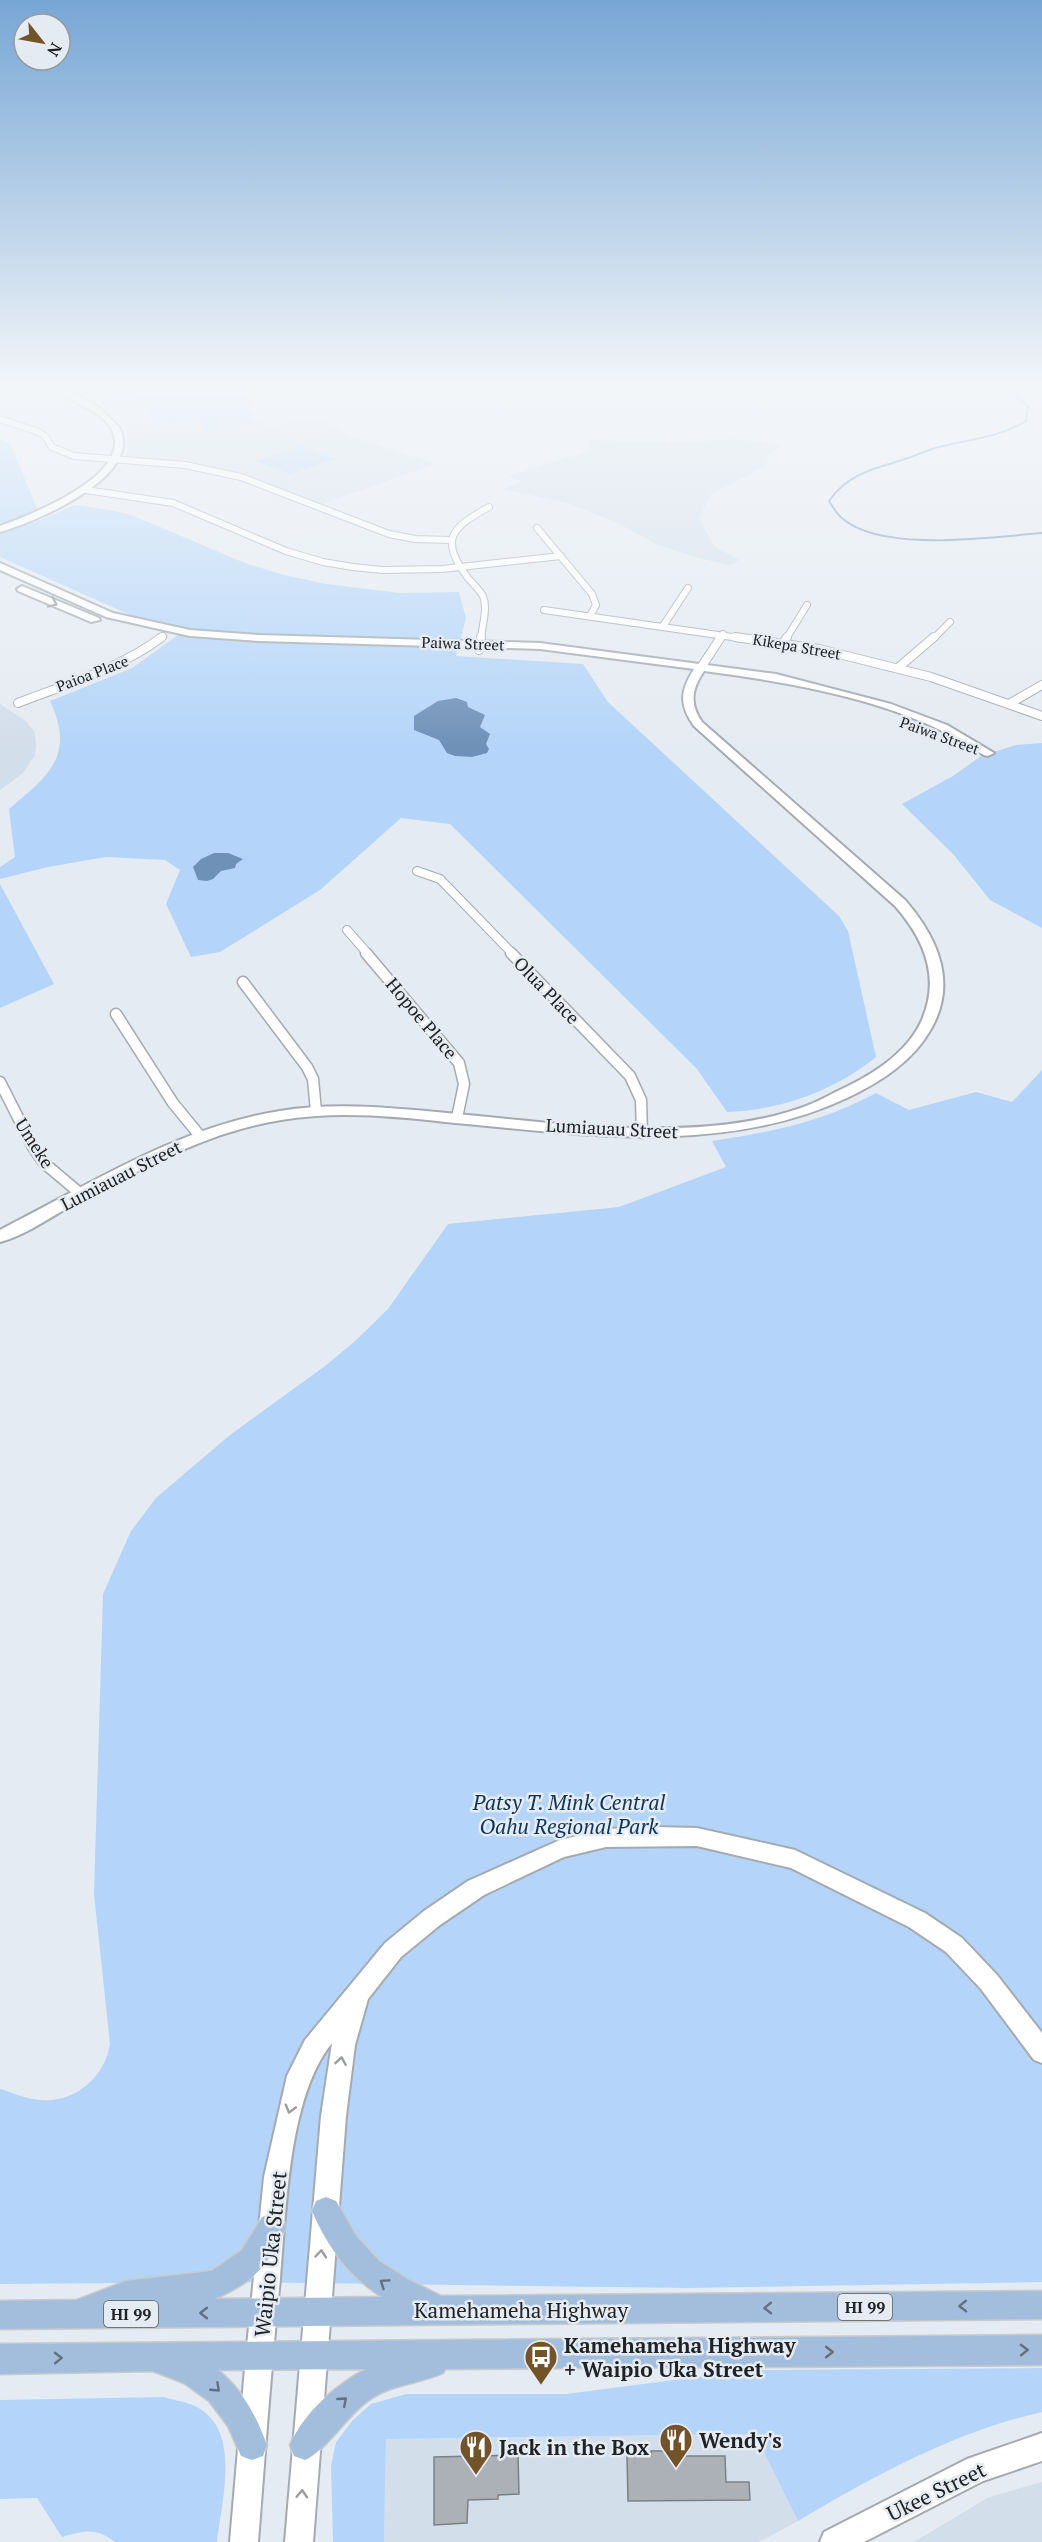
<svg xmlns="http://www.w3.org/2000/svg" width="1042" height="2542" viewBox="0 0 1042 2542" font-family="'PT Serif',serif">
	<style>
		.built { fill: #d3deeb }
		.green { fill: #b4d5f9 }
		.water { fill: #6f91b8 }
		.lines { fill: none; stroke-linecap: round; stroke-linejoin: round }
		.stream { stroke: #6f91b8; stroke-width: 2 }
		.building { fill: #abb1b7; stroke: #7c8187; stroke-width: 1.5 }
		.street-far2-casing { stroke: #a4aab0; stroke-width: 8 }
		.street-far1-casing { stroke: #a4aab0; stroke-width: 10 }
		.street-casing { stroke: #a4aab0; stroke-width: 13 }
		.secondary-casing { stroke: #a4aab0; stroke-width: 4 }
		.primary-casing { stroke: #c9cacb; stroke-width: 3 }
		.street-far2 { stroke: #fff; stroke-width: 6 }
		.street-far1 { stroke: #fff; stroke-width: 8 }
		.street { stroke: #fff; stroke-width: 10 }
		.secondary { fill: #fff; fill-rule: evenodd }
		.primary { fill: #a3bedd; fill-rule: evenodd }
		.oneway { stroke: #9b9c9d }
		.oneway2 { stroke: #627081 }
		.labels { text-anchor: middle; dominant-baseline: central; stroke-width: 5; stroke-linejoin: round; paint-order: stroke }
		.far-street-label { font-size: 15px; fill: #202225; stroke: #e5ebf2 }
		.shield { fill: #e5ebf2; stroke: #5b5e62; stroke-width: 1.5 }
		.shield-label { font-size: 16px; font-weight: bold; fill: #202225 }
		.street-label { font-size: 18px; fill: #202225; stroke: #e5ebf2 }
		.near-park-label { font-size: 21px; font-style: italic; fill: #0d3459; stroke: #e5ebf2 }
		.near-street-label { font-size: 21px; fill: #202225; stroke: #e5ebf2 }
		.near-poi-label { font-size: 21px; font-weight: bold; fill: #202225; stroke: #e5ebf2; text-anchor: start }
	</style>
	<rect width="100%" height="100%" fill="#e5ebf2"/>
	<g class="built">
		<polygon points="145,391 245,391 255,417 271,426 308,418 324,418 348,435 435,464 321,504 253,477 224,469 166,460 129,458 126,457 129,439 126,427 116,414 98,401"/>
		<polygon points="733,439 771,443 781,446 769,455 766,466 711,494 699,519 714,546 739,560 730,565 698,558 658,545 620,524 567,503 503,489 522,482 509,476 592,450 588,440 678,443"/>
		<polygon points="0,704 26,721 35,733 36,745 35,755 23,773 0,790"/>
		<polygon points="756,2434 798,2521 759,2542 384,2542 386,2439"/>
		<polygon points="1042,2482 1042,2542 914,2542 989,2497"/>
	</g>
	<g class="green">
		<polygon points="145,391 245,391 255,417 248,418 249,421 257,423 243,425 245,422 240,422 237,418 240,427 205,430 202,422 206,421 181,421 176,425 171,424 169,419 151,418 143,403 107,407 98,401"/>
		<path d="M0 440 10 443 37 508 34 523 74 505 111 510 134 516 245 563 284 575 326 584 400 593 459 592 466 618 456 656 583 664 608 702 839 916 848 931 876 1057C834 1091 781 1110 727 1112L697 1069 450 824 401 818 320 890 220 952 191 957 166 904 180 870 165 860 106 857 48 867 0 879V867L15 857 9 809C48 776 76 756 50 701L132 668 188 628 137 618 0 557Z"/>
		<polygon points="301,446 335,459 290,474 256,461"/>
		<polygon points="1042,743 1042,928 990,900 953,854 902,804 953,776 981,756 1016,745"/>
		<polygon points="0,884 54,984 0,1008"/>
		<path d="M1042 1070V2282L687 2288 229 2282 0 2284V2089C13 2093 27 2099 41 2100 75 2103 105 2077 110 2044L94 1894 103 1594 131 1531 156 1498 230 1435 325 1366 354 1342 388 1309 448 1224 619 1207 726 1167 712 1141C772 1132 822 1122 876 1093L909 1110 976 1092 1012 1102Z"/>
		<path d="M1042 2368V2412C954 2432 874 2476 798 2521L755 2434 386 2439 384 2542H333L331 2466 336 2442 353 2420 371 2404 406 2394H566L751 2370Z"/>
		<path d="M164 2397C173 2400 183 2401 192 2405 243 2425 222 2500 217 2542H115C95 2527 84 2531 62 2537L37 2498 0 2499V2400Z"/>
	</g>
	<g class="water">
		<polygon points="456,698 467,702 468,707 485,715 480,727 490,734 486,744 489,749 487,753 472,757 455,756 447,753 439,740 414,730 414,716 438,701"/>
		<polygon points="214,853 228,853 243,859 236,864 235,868 221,871 213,879 207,881 198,880 193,867 201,859"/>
	</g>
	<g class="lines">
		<path class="stream" d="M1011 391 1028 407 1026 421C1000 437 972 439 943 446 928 449 914 457 899 461 871 469 846 476 829 501 833 507 837 515 843 519 884 553 991 537 1042 533"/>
	</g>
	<g class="building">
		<polygon points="651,2451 682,2451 682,2456 725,2456 726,2482 749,2482 750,2500 628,2501 627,2456 651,2456"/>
		<polygon points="518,2455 519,2494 498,2495 498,2499 468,2500 467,2523 434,2525 434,2457"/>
	</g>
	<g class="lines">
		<g class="street-far2-casing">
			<g id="street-far2">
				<polyline points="0,419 36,431 45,436 52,447 74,456 185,465 241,477 389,534 415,539 449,540"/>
				<polyline points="86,490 173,503 286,551 323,562 353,567 382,570 442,569 561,556"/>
				<polyline points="537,528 592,594 596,605 590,616"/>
				<polyline points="544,610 746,639"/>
				<polyline points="663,626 688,588"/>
				<polyline points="160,639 163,636"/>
				<path d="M481 639C482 626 488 608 483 596 480 590 472 583 468 578 439 539 451 528 489 507"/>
				<polyline points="720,639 723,634"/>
				<polyline points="786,639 807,605"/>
				<polyline points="933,639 950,622"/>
			</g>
		</g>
		<g class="street-far1-casing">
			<g id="street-far1">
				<polyline points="735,637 819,649 931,677 1042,716"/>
				<polyline points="784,642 787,637"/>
				<polyline points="479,650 481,637"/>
				<polyline points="702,666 721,637"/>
				<polyline points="899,667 934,637"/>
				<path d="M18 703C67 684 119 669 162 637"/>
				<polyline points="1009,704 1042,685"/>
				<polyline points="417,871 440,879 513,954"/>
				<polyline points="347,930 368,954"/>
			</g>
		</g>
		<g class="street-casing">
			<g id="street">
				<polyline points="366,953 459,1063 464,1084 457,1118"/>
				<polyline points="511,953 630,1076 641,1100 642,1133"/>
				<polyline points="243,982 307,1067 313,1079 316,1111"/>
				<polyline points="116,1014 173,1103 200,1136"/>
				<polyline points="0,1082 33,1147 44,1163 82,1195"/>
			</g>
		</g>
		<g class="secondary-casing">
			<g id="secondary">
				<path d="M57 391C75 391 97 404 109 417 113 421 119 426 121 431 140 478 33 523 0 532V526C30 515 130 477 113 432 105 411 73 404 57 391Z"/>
				<path d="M0 563 113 613 190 630 259 635 540 643 776 674 891 704 947 725 994 753 988 756 984 755C969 747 955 738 940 730 871 696 780 681 704 671 692 689 689 703 702 722L905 900C937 937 958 982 931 1029 913 1061 882 1081 849 1097 723 1157 579 1134 445 1122 390 1116 336 1111 281 1120 204 1132 139 1171 71 1206 49 1218 24 1236 0 1242V1230C90 1184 179 1127 280 1111 336 1102 391 1108 447 1113 556 1123 707 1146 811 1104 823 1099 835 1092 846 1087 875 1073 907 1052 921 1022 941 979 925 940 895 906L694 726C679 705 680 691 694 669L540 649 259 641 190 636 106 617 0 570Z"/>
				<polygon points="22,586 99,618 100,620 91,622 18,591 17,589"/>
				<path d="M655 1827 697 1828 795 1850 925 1913 962 1938 997 1975 1042 2033V2063L1034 2060 981 1989 946 1952 909 1927 791 1868 697 1846 606 1847 564 1857 484 1895 440 1925 401 1957 368 1999 355 2045 346 2116 313 2542H285L321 2116 332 2043C288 2097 286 2212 280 2279 271 2367 265 2454 258 2542H230L246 2356 264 2177 287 2076 305 2040 385 1943 424 1911 468 1881 560 1840 606 1829Z"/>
				<polygon points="1042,2433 1042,2461 983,2481 864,2542 820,2542 824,2532 967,2459"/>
			</g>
		</g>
		<g class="primary-casing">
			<g id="primary">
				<path d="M326 2197 336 2201 356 2236 379 2261 407 2279 441 2296 1042 2291V2319L0 2329V2301L77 2300 126 2281 212 2271 242 2250 262 2217 272 2213 282 2217 286 2227C270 2265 252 2283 214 2299L382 2297C349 2276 327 2247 312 2211L316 2201Z"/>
				<path d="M1042 2335V2365L445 2369 443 2373C418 2384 392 2384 369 2400 347 2415 325 2452 305 2460L294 2456 290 2445C303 2413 336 2385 366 2369L218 2370C243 2391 256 2415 267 2445L263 2456 252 2460 241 2456 228 2426 209 2401 184 2383 153 2371 0 2374V2344Z"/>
			</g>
		</g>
		<use href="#street-far2" class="street-far2"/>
		<use href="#street-far1" class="street-far1"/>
		<use href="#street" class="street"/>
		<use href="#secondary" class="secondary"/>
		<use href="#primary" class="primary"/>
	</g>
	<defs><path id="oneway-chevron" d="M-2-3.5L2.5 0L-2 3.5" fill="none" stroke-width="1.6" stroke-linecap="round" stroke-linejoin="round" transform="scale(1.5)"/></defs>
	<g class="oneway">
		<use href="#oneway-chevron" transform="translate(53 603) rotate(25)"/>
		<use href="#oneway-chevron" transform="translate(341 2061) rotate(-81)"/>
		<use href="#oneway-chevron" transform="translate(290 2109) rotate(106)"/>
		<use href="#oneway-chevron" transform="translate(321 2254) rotate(-85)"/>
		<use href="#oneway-chevron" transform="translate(302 2494) rotate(-87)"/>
	</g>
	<g class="oneway2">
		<use href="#oneway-chevron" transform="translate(384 2283) rotate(-146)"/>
		<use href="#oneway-chevron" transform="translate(963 2306) rotate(179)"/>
		<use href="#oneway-chevron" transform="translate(768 2308) rotate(179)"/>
		<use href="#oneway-chevron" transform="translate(204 2313) rotate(180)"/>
		<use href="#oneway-chevron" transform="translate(1024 2350) rotate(-1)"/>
		<use href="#oneway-chevron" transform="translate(829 2352)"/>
		<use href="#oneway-chevron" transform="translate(58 2358) rotate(-1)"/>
		<use href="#oneway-chevron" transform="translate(216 2388) rotate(43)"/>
		<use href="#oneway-chevron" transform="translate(343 2401) rotate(-41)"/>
	</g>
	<linearGradient id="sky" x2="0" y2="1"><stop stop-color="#77a6d5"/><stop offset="0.52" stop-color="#f3f6f9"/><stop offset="1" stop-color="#f3f6f9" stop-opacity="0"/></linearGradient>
	<rect width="1042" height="747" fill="url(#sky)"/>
	<defs>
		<g id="bus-pin" transform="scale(1.725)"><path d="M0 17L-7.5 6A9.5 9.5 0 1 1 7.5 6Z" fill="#735329" stroke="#e5ebf2"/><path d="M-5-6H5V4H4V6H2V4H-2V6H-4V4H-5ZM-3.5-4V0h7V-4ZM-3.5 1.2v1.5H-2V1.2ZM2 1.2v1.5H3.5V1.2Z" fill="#fff"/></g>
		<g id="restaurant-pin" transform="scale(1.725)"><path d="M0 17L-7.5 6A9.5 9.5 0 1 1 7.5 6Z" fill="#735329" stroke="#e5ebf2"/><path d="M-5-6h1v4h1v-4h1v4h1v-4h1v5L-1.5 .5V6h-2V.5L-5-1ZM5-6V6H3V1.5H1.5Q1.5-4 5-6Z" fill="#fff"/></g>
	</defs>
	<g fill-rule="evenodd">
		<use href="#bus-pin" x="541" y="2357"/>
		<use href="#restaurant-pin" x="676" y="2440"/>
		<use href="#restaurant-pin" x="476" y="2447"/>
	</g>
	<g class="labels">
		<g class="far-street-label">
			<text transform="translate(463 643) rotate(2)">Paiwa Street</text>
			<text transform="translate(797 646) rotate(10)">Kikepa Street</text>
			<text transform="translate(92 673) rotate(-21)">Paioa Place</text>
			<text transform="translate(940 735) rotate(20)">Paiwa Street</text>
		</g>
		<g class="shield">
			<rect x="838" y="2294" width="54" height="26" rx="4.5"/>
			<rect x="104" y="2301" width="54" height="26" rx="4.5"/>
		</g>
		<g class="shield-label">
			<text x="865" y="2307">HI 99</text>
			<text x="131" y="2314">HI 99</text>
		</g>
		<g class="street-label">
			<text transform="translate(547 990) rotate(46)">Olua Place</text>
			<text transform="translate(422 1018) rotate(50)">Hopoe Place</text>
			<text transform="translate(612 1128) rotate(3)">Lumiauau Street</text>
			<text transform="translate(35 1143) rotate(57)">Umeke</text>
			<text transform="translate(121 1175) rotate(-27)">Lumiauau Street</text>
		</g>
		<g class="near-park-label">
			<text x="569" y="1802">Patsy T. Mink Central<tspan x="569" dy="24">Oahu Regional Park</tspan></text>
		</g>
		<g class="near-street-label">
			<text transform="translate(270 2254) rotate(-84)">Waipio Uka Street</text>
			<text x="521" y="2310">Kamehameha Highway</text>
			<text transform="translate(936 2491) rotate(-26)">Ukee Street</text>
		</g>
		<g class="near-poi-label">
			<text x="564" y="2345">Kamehameha Highway<tspan x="564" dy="24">+ Waipio Uka Street</tspan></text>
			<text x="699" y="2440">Wendy's</text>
			<text x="499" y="2447">Jack in the Box</text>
		</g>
	</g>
	<g transform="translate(42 42) rotate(121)"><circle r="28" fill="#e5ebf2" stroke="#969ba0" stroke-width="1.5"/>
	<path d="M0-4.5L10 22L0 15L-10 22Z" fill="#735329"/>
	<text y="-9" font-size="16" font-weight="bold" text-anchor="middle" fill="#202225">N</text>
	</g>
</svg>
